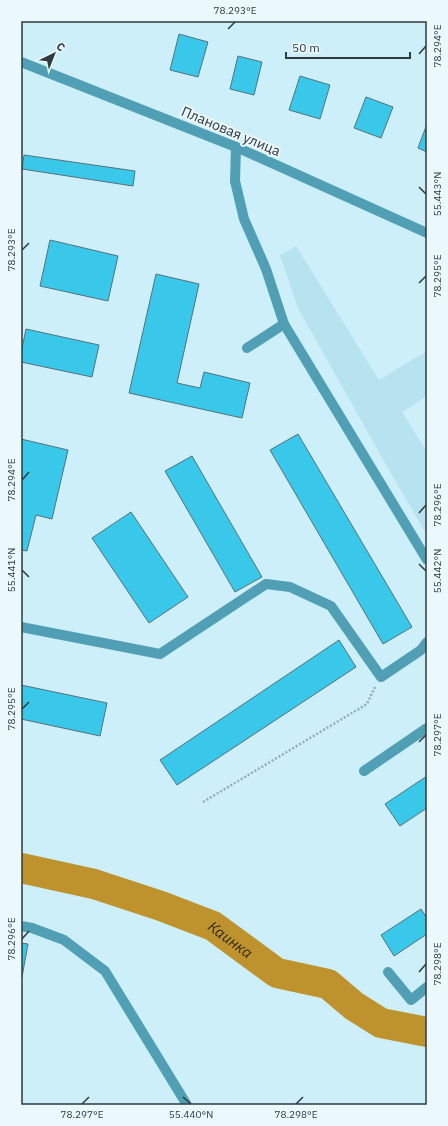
<svg xmlns="http://www.w3.org/2000/svg" width="448" height="1126" viewBox="0 0 448 1126" font-family="'IBM Plex Sans',sans-serif">
	<style>
		.built { fill: #b7e2ef }
		.lines { fill: none; stroke-linecap: round; stroke-linejoin: round }
		.river { stroke: #be932d; stroke-width: 30 }
		.building { fill: #39c8ea; stroke: #53727b }
		.path { stroke: #92acb4; stroke-width: 2.5; stroke-dasharray: 2 2; stroke-linecap: butt }
		.minor { stroke: #509fb4; stroke-width: 10 }
		.ticks { fill: none; stroke: #2e3b3f; stroke-width: 1.5 }
		.labels { text-anchor: middle; dominant-baseline: central; stroke-width: 4; stroke-linejoin: round; paint-order: stroke }
		.street-label { font-size: 14px; fill: #2e3b3f; stroke: #ebf8fc }
		.water-label { font-size: 15px; font-style: italic; fill: #302817; stroke: #ebf8fc }
		.neatline { fill: none; stroke: #2e3b3f; stroke-width: 1.5 }
		.ticks-label { font-size: 10px; text-anchor: middle; fill: #2e3b3f }
	</style>
	<rect width="100%" height="100%" fill="#cdeff9"/>
	<polygon class="built" points="296,246 379,380 427,351 427,396 402,412 427,452 427,535 389,470 298,308 280,255"/>
	<g class="lines">
		<path class="river" id="s1" d="M21 868 94 884 161 906 213 926 277 973 328 984 354 1006 381 1023 427 1032"/>
	</g>
	<g class="building">
		<polygon points="179,34 208,42 198,77 170,70"/>
		<polygon points="238,56 262,62 254,95 230,89"/>
		<polygon points="300,76 330,85 320,119 289,110"/>
		<polygon points="366,97 393,107 381,138 354,128"/>
		<polygon points="427,124 427,152 418,148"/>
		<polygon points="24,155 135,171 133,186 22,169"/>
		<polygon points="50,240 118,256 108,301 40,286"/>
		<polygon points="156,274 199,284 177,383 200,388 204,372 250,383 242,418 129,393"/>
		<polygon points="26,329 99,345 92,377 21,362 21,353"/>
		<polygon points="298,434 412,627 383,644 270,450"/>
		<polygon points="21,439 68,450 52,519 36,515 27,551 21,550"/>
		<polygon points="192,456 262,577 235,592 165,471"/>
		<polygon points="131,512 188,597 149,623 92,538"/>
		<polygon points="339,640 356,667 177,785 160,760"/>
		<polygon points="21,685 107,703 100,736 21,719"/>
		<polygon points="427,776 427,808 400,826 385,804"/>
		<polygon points="421,909 427,918 427,934 394,956 381,935"/>
		<polygon points="21,943 28,944 22,977 21,977"/>
	</g>
	<g class="lines">
		<polyline class="path" points="203,802 367,704 375,687"/>
		<g class="minor">
			<polyline points="21,62 236,147 427,233"/>
			<polyline points="236,147 235,181 244,219 266,269 284,324 427,560"/>
			<polyline points="247,348 284,324"/>
			<polyline points="21,627 160,654 266,584 290,587 331,606 381,677 421,650 427,642"/>
			<polyline points="364,771 427,728"/>
			<polyline points="21,926 32,928 64,940 105,971 187,1105"/>
			<polyline points="388,972 411,1000 427,987"/>
		</g>
	</g>
	<path class="ticks" d="M228 29 235 22M419 54 426 46M419 187 426 194M22 250 29 243M419 283 426 276M22 480 29 472M419 513 426 505M419 564 426 571M22 570 29 577M22 709 29 702M419 742 426 735M22 939 29 931M419 972 426 964M183 1097 191 1104M82 1104 89 1097M296 1104 303 1097"/>
	<g class="labels">
		<g class="street-label">
			<text transform="translate(231 131) rotate(23)">Плановая улица</text>
		</g>
		<g class="water-label">
			<text stroke="none"><textPath href="#s1" startOffset="223">Каинка</textPath></text>
		</g>
	</g>
	<rect width="448" height="1126" fill="none" stroke="#ebf8fc" stroke-width="44"/>
	<g transform="translate(54 54) rotate(43)" stroke="#ebf8fc" stroke-width="3" paint-order="stroke">
	<path d="M0-3L7 15L0 10L-7 15Z" fill="#2e3b3f"/>
	<text y="-6" font-size="11" font-weight="bold" text-anchor="middle" fill="#2e3b3f">С</text>
	</g>
	<path d="M286 52v6h124v-6" fill="none" stroke="#2e3b3f" stroke-width="2"/>
	<text x="292" y="52" font-size="12" fill="#2e3b3f" stroke="#ebf8fc" stroke-width="3" paint-order="stroke">50 m</text>
	<rect x="22" y="22" width="404" height="1082" class="neatline"/>
	<g class="ticks-label">
		<text x="235" y="14">78.293°E</text>
		<text transform="translate(437 46) rotate(-90)" y="4">78.294°E</text>
		<text transform="translate(437 194) rotate(-90)" y="4">55.443°N</text>
		<text transform="translate(11 250) rotate(-90)" y="4">78.293°E</text>
		<text transform="translate(437 276) rotate(-90)" y="4">78.295°E</text>
		<text transform="translate(11 480) rotate(-90)" y="4">78.294°E</text>
		<text transform="translate(437 505) rotate(-90)" y="4">78.296°E</text>
		<text transform="translate(11 570) rotate(-90)" y="4">55.441°N</text>
		<text transform="translate(437 571) rotate(-90)" y="4">55.442°N</text>
		<text transform="translate(11 709) rotate(-90)" y="4">78.295°E</text>
		<text transform="translate(437 735) rotate(-90)" y="4">78.297°E</text>
		<text transform="translate(11 939) rotate(-90)" y="4">78.296°E</text>
		<text transform="translate(437 964) rotate(-90)" y="4">78.298°E</text>
		<text x="82" y="1118">78.297°E</text>
		<text x="191" y="1118">55.440°N</text>
		<text x="296" y="1118">78.298°E</text>
	</g>
</svg>
